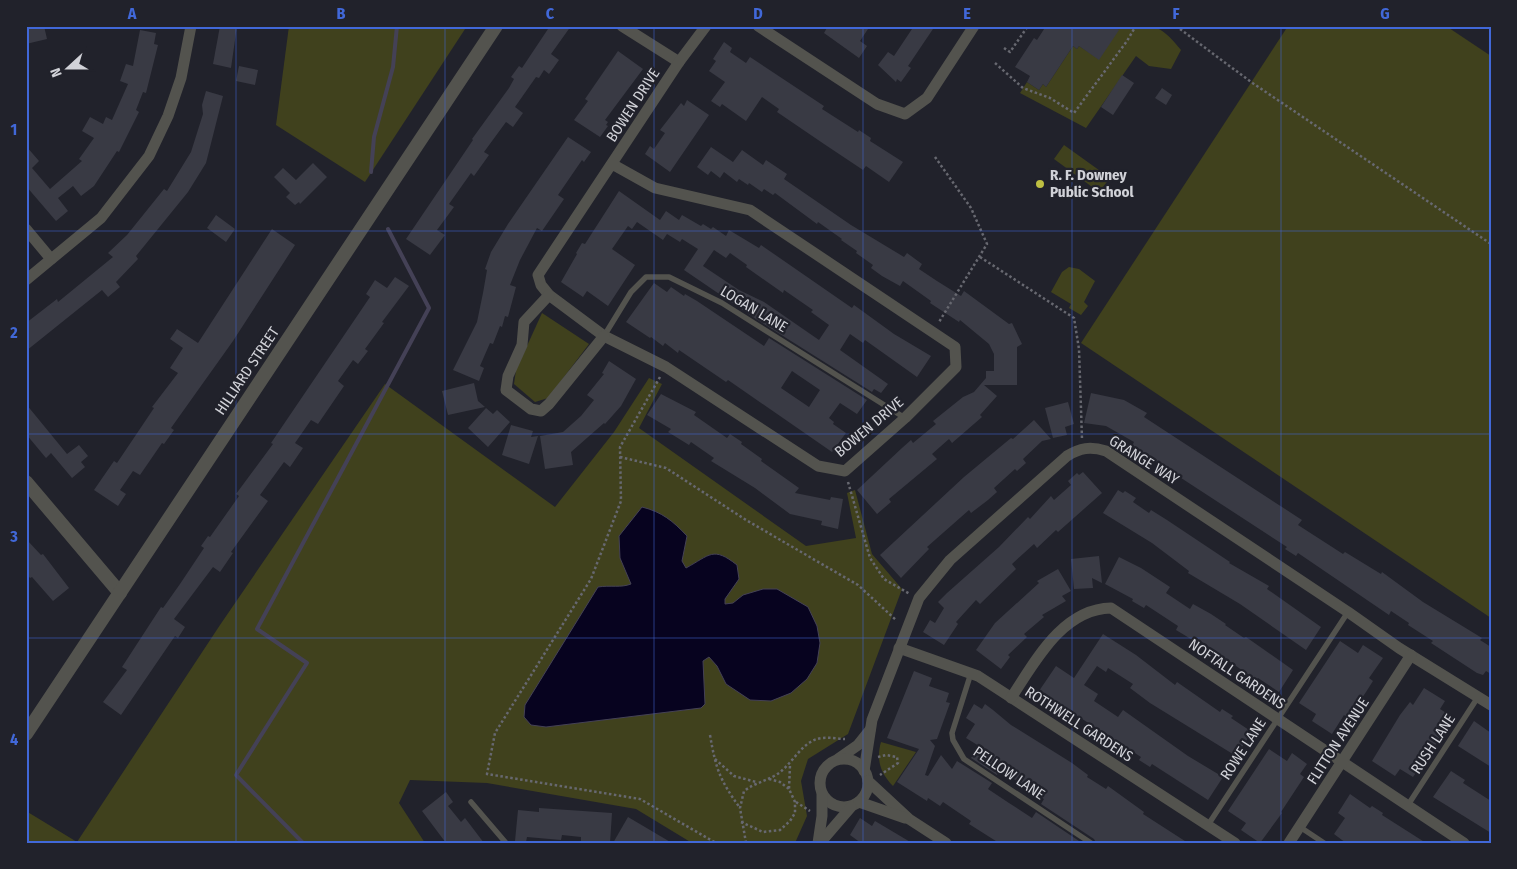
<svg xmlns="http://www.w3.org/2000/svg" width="1517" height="869" viewBox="0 0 1517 869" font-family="'Fira Sans Condensed',sans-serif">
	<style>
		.green { fill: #40411d }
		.water { fill: #07031f; stroke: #444156 }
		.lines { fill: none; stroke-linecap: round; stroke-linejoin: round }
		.stream { stroke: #444156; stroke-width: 4 }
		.building { fill: #393a44; fill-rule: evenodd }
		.path { stroke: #676870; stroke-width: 2.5; stroke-dasharray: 2.5 2.5; stroke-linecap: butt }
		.service { stroke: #53534e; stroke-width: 5.5 }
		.minor { stroke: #53534e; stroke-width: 11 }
		.tertiary { stroke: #53534e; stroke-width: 14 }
		.grid { fill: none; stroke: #4168d8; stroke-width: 1; stroke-opacity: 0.55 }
		.poi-dot { fill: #bebf42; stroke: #21222b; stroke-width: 2 }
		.labels { text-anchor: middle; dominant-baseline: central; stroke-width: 4.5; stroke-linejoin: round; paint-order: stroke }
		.street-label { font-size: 15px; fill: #d1d2d8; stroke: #21222b }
		.poi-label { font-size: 15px; font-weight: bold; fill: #d1d2d8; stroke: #21222b; text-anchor: start }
		.neatline { fill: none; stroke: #4168d8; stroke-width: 2 }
		.grid-label { font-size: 16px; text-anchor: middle; font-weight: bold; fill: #4168d8 }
	</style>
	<rect width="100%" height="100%" fill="#21222b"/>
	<g class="green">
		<polygon points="289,26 467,26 365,182 276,125"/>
		<path d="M1113 26C1150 26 1156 19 1181 50L1171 69 1149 66 1136 56 1086 128 1020 93 1027 82 1039 90 1043 84 1046 87 1073 46 1077 49 1079 46 1099 59Z"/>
		<polygon points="1288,26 1446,26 1491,56 1491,618 1081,343"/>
		<polygon points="1064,145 1110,178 1099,192 1054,159"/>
		<polygon points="1069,267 1079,269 1095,281 1084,302 1088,306 1081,315 1069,308 1071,304 1051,292 1062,272"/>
		<polygon points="542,313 589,344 548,398 535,402 514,384 516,370"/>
		<polygon points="649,378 662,384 639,428 806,546 856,538 847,493 855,490 872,554 902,589 848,734 808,759 801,781 807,816 795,843 692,843 636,809 487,783 410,780 399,803 425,843 26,843 26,811 77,842 220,625 385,384 555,507 614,432"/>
		<path d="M881 742 916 752 893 786C880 773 876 759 881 742Z"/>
	</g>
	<path class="water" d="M642 507C662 512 673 521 687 536L682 561 686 568C710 555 713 546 737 565L739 579 725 599V604L733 603 743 595 763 589H777L808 607 817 626 820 643 817 663 807 679 791 693 771 701 750 700 726 684 717 666 709 657 703 661 705 704 701 708 546 727 531 725 524 717 525 705 598 587C610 585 621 588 631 584L620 558 619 536Z"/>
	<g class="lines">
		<g class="stream">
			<polyline points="371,172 374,137 393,67 397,26"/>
			<polyline points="303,843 236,775 307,663 257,629 429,308 388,229"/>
		</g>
	</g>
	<g class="building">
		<polygon points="26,26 44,26 47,39 26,44"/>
		<polygon points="220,26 237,26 231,68 213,64"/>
		<polygon points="550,26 571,26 551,54 559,60 549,74 544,70 539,78 536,77 515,107 523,113 513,127 506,122 484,152 489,155 474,176 471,173 449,204 454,207 437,230 445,235 430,255 406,239 473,140 472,139 509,88 514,79 511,77 519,66 522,68"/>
		<polygon points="828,26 870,26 860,41 867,46 859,58 824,33"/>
		<polygon points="914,26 935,26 908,66 911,68 901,82 897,79 896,82 878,65 888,52 894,56"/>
		<polygon points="1046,26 1113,26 1119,30 1099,60 1079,46 1077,49 1073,46 1046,87 1043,84 1039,90 1027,82 1030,76 1015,67 1034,38 1037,40"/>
		<polygon points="140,30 156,33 154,44 158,45 146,93 143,92 136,110 139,112 119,152 117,151 94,186 81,196 73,186 58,198 68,211 56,221 26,186 26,146 39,161 32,168 50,189 82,161 79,159 94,138 82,131 90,117 103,124 106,117 112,120 128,84 120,81 126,64 133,66"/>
		<polygon points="724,42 732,48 730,52 746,63 750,57 824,106 822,109 858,132 859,130 871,138 870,141 903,162 889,182 866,166 863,170 824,144 777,112 779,109 762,97 746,121 722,104 720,107 711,101 725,82 709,71 716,61 713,59"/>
		<polygon points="618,51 643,69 605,120 608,122 606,125 608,126 600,137 574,120 588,101 585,99"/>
		<polygon points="239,66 258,70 255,85 236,81"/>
		<polygon points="1122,75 1134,83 1113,115 1101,107"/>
		<polygon points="1162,88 1172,95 1166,105 1155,98"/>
		<polygon points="206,91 223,96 206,163 188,192 136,256 138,259 116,282 120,287 108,297 102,290 26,351 26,323 57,299 58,302 113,257 108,253 127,235 164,189 167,191 191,152 203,114 202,105"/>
		<polygon points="687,100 709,115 670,172 645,154 650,146 654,149 665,133 660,130 681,103 684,106"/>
		<polygon points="568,137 591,152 584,162 582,160 558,195 564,199 542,231 537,228 520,260 510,285 516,287 508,317 505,316 502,327 500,326 493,344 490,343 480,366 484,368 479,381 453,370 477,322 483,293 487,270 485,269 491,252 508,224"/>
		<polygon points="711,147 733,162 742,150 763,165 766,160 787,174 784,179 851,225 904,257 907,253 922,264 919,269 937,281 961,296 964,291 1009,324 1012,323 1022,344 1017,347 1017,385 984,385 997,396 980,415 982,417 952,443 949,439 932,454 937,459 889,499 891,502 877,514 857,490 902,448 911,440 913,443 936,424 933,421 963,397 974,392 986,378 986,371 994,371 994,354 989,344 960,320 959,322 930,303 931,301 903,281 900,286 882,276 871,268 873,265 856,253 857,251 841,240 842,239 818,222 817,224 775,193 773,195 764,189 762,192 749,183 748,185 739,179 737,182 724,172 720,178 711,171 708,175 697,167"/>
		<polygon points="313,163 327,177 300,204 299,202 295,205 286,197 290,193 274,177 283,168 296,180"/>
		<path d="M619 191 660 220 666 211 679 220 682 215 701 226 703 224 711 229 713 227 726 236 729 230 759 248 761 245 852 308 854 305 894 334 931 356 917 377 865 340 863 343 850 334 840 350 888 384 881 393 874 389 872 392 756 319 684 270 698 249 682 239 680 242 667 234 663 240 637 222 632 229 628 226 612 249 635 265 608 306 587 291 583 297 561 282 577 254 576 253 582 243 585 244ZM714 250 726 258 730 253 747 265 746 267 783 293 784 290 813 310 811 312 829 325 819 340 764 302 739 290 703 266Z"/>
		<polygon points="216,215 235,229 226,242 207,228"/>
		<polygon points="272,229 295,245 233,341 171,428 174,430 164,444 162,443 140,475 133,471 120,490 126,494 118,506 94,490 114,461 117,463 154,408 152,407 178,373 170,368 183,348 170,339 177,329 198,343"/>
		<polygon points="395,277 409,286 382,322 384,323 365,349 368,351 358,364 353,360 338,381 344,386 318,424 311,420 295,443 303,448 290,467 284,462 260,495 268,501 231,552 233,553 220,572 213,567 174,619 185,627 178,638 175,636 121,715 103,702 127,670 122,667 161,607 163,608 180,584 204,548 201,546 208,536 210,537 239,496 236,494 273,444 271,443 370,297 366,294 375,280 387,288"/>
		<path d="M654 283 667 292 671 287 684 296 685 294 697 301 764 346 769 338 867 400 857 414 840 403 829 418 834 422 833 424 846 433 832 452 728 380 726 382 679 350 678 353 665 343 663 346 651 337 650 338 626 322ZM792 371 820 390 809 407 781 388Z"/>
		<polygon points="609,361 636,379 621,406 605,424 604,423 571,452 573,465 545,469 540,436 563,432 581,416 594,400 587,395 604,374 602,373"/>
		<polygon points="474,383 478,401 485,407 448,415 442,391"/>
		<polygon points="1091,393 1124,400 1147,413 1144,417 1302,520 1298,525 1343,554 1345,552 1381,574 1382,572 1423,602 1482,638 1480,640 1491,647 1491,674 1486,671 1483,675 1477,673 1431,643 1433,641 1408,625 1409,623 1391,611 1389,615 1298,553 1296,556 1285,549 1287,547 1132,446 1134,442 1106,426 1084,423"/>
		<polygon points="661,394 696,412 694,415 727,438 730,434 742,442 741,444 762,459 761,461 799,488 795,493 830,500 831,497 843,499 838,529 821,525 822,521 790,514 755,488 711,461 714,458 691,442 689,445 668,432 671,429 647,415"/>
		<polygon points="1068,402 1074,424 1065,427 1067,435 1053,438 1045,408"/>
		<polygon points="26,404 67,454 79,445 88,456 81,462 85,467 72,478 51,453 46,458 26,434"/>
		<polygon points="486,408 493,414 497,410 510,422 488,447 468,428"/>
		<polygon points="1034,420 1051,439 1042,441 1023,459 1026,463 1017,471 1015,469 994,488 997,492 988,500 971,513 969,510 927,547 929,549 901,578 880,555 964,477 1011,438 1013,439"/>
		<polygon points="511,425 533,431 531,437 538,436 529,464 502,455"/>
		<polygon points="1083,472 1102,493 1058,532 1056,530 1037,548 1034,544 1012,564 1016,569 980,604 976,600 956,622 958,624 944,645 923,632 930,620 935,623 944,608 938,602 947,593 999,547 1028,517 1030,519 1051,496 1054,500 1071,485 1068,481 1077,473 1079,475"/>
		<polygon points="1118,490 1123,493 1125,491 1136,498 1133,502 1149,513 1151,510 1167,520 1230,562 1229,563 1269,586 1267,589 1321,627 1306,650 1240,604 1188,573 1189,571 1152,543 1103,513"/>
		<polygon points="26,539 41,555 43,554 69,588 53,601 32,577 30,578 26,573"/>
		<polygon points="1099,556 1102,583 1092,578 1093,588 1074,589 1071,559"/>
		<polygon points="1119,557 1141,568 1170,587 1166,593 1190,609 1193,604 1211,614 1226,624 1225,625 1244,638 1246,637 1293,670 1279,692 1258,678 1256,680 1202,642 1200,645 1186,636 1176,630 1178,626 1146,605 1144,608 1132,601 1133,599 1105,584"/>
		<polygon points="1058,569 1071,591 1062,596 1066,601 1042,615 1044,617 1024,634 1027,637 1008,655 1010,657 1001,669 976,650 995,623 1039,583 1037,581"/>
		<polygon points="1103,634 1136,655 1175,685 1177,682 1220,712 1222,709 1233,716 1231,718 1252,732 1236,756 1150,703 1130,688 1133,684 1108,668 1106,672 1097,666 1084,685 1098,694 1094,701 1118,717 1123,710 1188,756 1223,777 1208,800 1152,764 1150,767 1139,760 1141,757 1039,691 1056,666 1074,678"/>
		<polygon points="1340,641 1358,653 1363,645 1383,658 1369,678 1373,681 1366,692 1348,718 1344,715 1332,734 1312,721 1316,714 1299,703"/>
		<polygon points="914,671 932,678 929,686 949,693 946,702 950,703 937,739 930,740 935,746 925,775 928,776 941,755 952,769 957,761 992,783 988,789 1009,803 1032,818 1036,812 1082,843 999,843 969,824 971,821 943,802 940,806 928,798 927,801 897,782 919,749 887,738"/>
		<polygon points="1424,688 1445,701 1440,709 1454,718 1413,777 1400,769 1395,776 1372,761 1400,715 1410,702 1413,705"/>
		<polygon points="974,704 982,709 985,704 993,710 1011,725 1072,763 1088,775 1087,777 1106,789 1108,786 1144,812 1143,814 1188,843 1096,843 1094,839 1041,804 1044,799 1000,770 997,775 971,758 979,746 966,738 975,724 966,718"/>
		<polygon points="1474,721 1491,733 1491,767 1458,746"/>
		<polygon points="1269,749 1287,761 1292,753 1307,764 1300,774 1304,777 1281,812 1282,813 1260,843 1241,830 1246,823 1228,811"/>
		<polygon points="1451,771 1465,780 1463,783 1491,801 1491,833 1433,797"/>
		<polygon points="446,792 453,802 448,806 461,822 465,818 484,843 446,843 422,811"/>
		<polygon points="1350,794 1370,808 1372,806 1383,813 1382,815 1426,843 1346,843 1334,834 1345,818 1338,813"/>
		<polygon points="539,808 612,813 610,843 581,841 581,837 562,835 561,840 527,837 526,842 515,841 518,810 539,812"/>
		<polygon points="628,817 672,843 613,843"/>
		<polygon points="860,818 872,826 875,821 912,843 861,843 850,835"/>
	</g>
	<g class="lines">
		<g class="path">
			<polyline points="1176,26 1251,82 1491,244"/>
			<polyline points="1004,48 1010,52 1028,26"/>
			<polyline points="995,63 1023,88 1050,98 1074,113 1127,41 1134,29 1132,26"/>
			<polyline points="935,157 971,208 987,244 939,322"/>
			<polyline points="980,257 1074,318 1079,349 1082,439"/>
			<polyline points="660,377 620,447 621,501 591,579 495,733 487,774 640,799 716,843"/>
			<polyline points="620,457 666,468 746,520 858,585 896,620"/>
			<polyline points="848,482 870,558 884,579 910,594"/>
			<path d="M710 735C716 770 720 780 740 808"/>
			<polyline points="878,757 886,755 897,757 898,763 880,775"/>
			<polyline points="715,759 734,776 756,782"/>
			<polyline points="769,779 780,782 789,789"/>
			<polyline points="796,802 810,811"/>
			<polyline points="741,822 763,832 780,830 790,821 795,813 795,802 789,789 790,765"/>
			<path d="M746 843 740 808 744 791C755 783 763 782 774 776 792 767 801 740 822 738 830 737 838 739 845 739"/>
		</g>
		<g class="service">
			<polyline points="604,336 631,292 646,277 669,277 722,303 905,418"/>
			<polyline points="971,673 952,733 953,740 964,759 1091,843"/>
			<polyline points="471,802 506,843"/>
			<polyline points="1408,805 1478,697"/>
			<polyline points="1208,825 1348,612"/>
			<polyline points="1300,827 1324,843"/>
		</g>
		<g class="minor">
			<polyline points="622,26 679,62"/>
			<polyline points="758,26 877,104 905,114 927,98 974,26"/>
			<polyline points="612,164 655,188 750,210 955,347 956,367 905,418 845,471 818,466 666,367 604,336 549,295 541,285 538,275 679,62 706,26"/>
			<polyline points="26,229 51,259"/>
			<polyline points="26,280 101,218 149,156 168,116 181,78 191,26"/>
			<polyline points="549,295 524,322 522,345 508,376 506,390 531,409 541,411 549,404 604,336"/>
			<polyline points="899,648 978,676 1235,843"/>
			<path d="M1011 698C1035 662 1062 609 1111 608L1464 843"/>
			<polyline points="838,759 858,745 870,730"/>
			<circle cx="844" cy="783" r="24"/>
			<path d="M864 771 872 720 919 598 950 560 1067 456C1080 448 1090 446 1106 451L1348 612 1399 648 1491 705"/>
			<polyline points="868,781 909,819 946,843"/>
			<polyline points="859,802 905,818"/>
			<polyline points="818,843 822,816 822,795"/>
			<polyline points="820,843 851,807"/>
			<polyline points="1289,843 1411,655"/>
		</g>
		<g class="tertiary">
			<polyline points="26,482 120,593"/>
			<polyline points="26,734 496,26"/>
		</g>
	</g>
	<path class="grid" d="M236 26V843M445 26V843M654 26V843M863 26V843M1072 26V843M1281 26V843M26 231H1491M26 434H1491M26 638H1491"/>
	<circle class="poi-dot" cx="1040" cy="184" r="5"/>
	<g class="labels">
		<g class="street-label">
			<text transform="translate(633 105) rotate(-57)">BOWEN DRIVE</text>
			<text transform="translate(754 309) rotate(31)">LOGAN LANE</text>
			<text transform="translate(247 371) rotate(-56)">HILLIARD STREET</text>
			<text transform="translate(869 427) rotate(-40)">BOWEN DRIVE</text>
			<text transform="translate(1144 460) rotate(32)">GRANGE WAY</text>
			<text transform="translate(1237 674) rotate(34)">NOFTALL GARDENS</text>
			<text transform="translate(1079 724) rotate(33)">ROTHWELL GARDENS</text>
			<text transform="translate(1338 741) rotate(-57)">FLITTON AVENUE</text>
			<text transform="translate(1433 744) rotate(-57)">RUSH LANE</text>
			<text transform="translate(1243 749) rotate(-57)">ROWE LANE</text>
			<text transform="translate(1009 773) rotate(34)">PELLOW LANE</text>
		</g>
		<g class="poi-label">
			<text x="1050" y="175">R. F. Downey<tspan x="1050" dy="17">Public School</tspan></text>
		</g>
	</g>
	<rect width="1517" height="869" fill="none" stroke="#21222b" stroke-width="55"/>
	<g transform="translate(68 68) rotate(249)" stroke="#21222b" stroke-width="4" paint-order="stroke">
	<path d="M0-4L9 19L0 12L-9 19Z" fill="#d1d2d8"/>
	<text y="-8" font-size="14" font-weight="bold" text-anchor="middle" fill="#d1d2d8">N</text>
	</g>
	<rect x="28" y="28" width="1462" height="814" class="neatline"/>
	<g class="grid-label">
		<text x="132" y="19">A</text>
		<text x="341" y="19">B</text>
		<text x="550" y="19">C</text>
		<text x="758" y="19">D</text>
		<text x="967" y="19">E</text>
		<text x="1176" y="19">F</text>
		<text x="1385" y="19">G</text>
		<text x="14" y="135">1</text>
		<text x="14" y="338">2</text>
		<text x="14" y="542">3</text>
		<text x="14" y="745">4</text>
	</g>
</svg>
